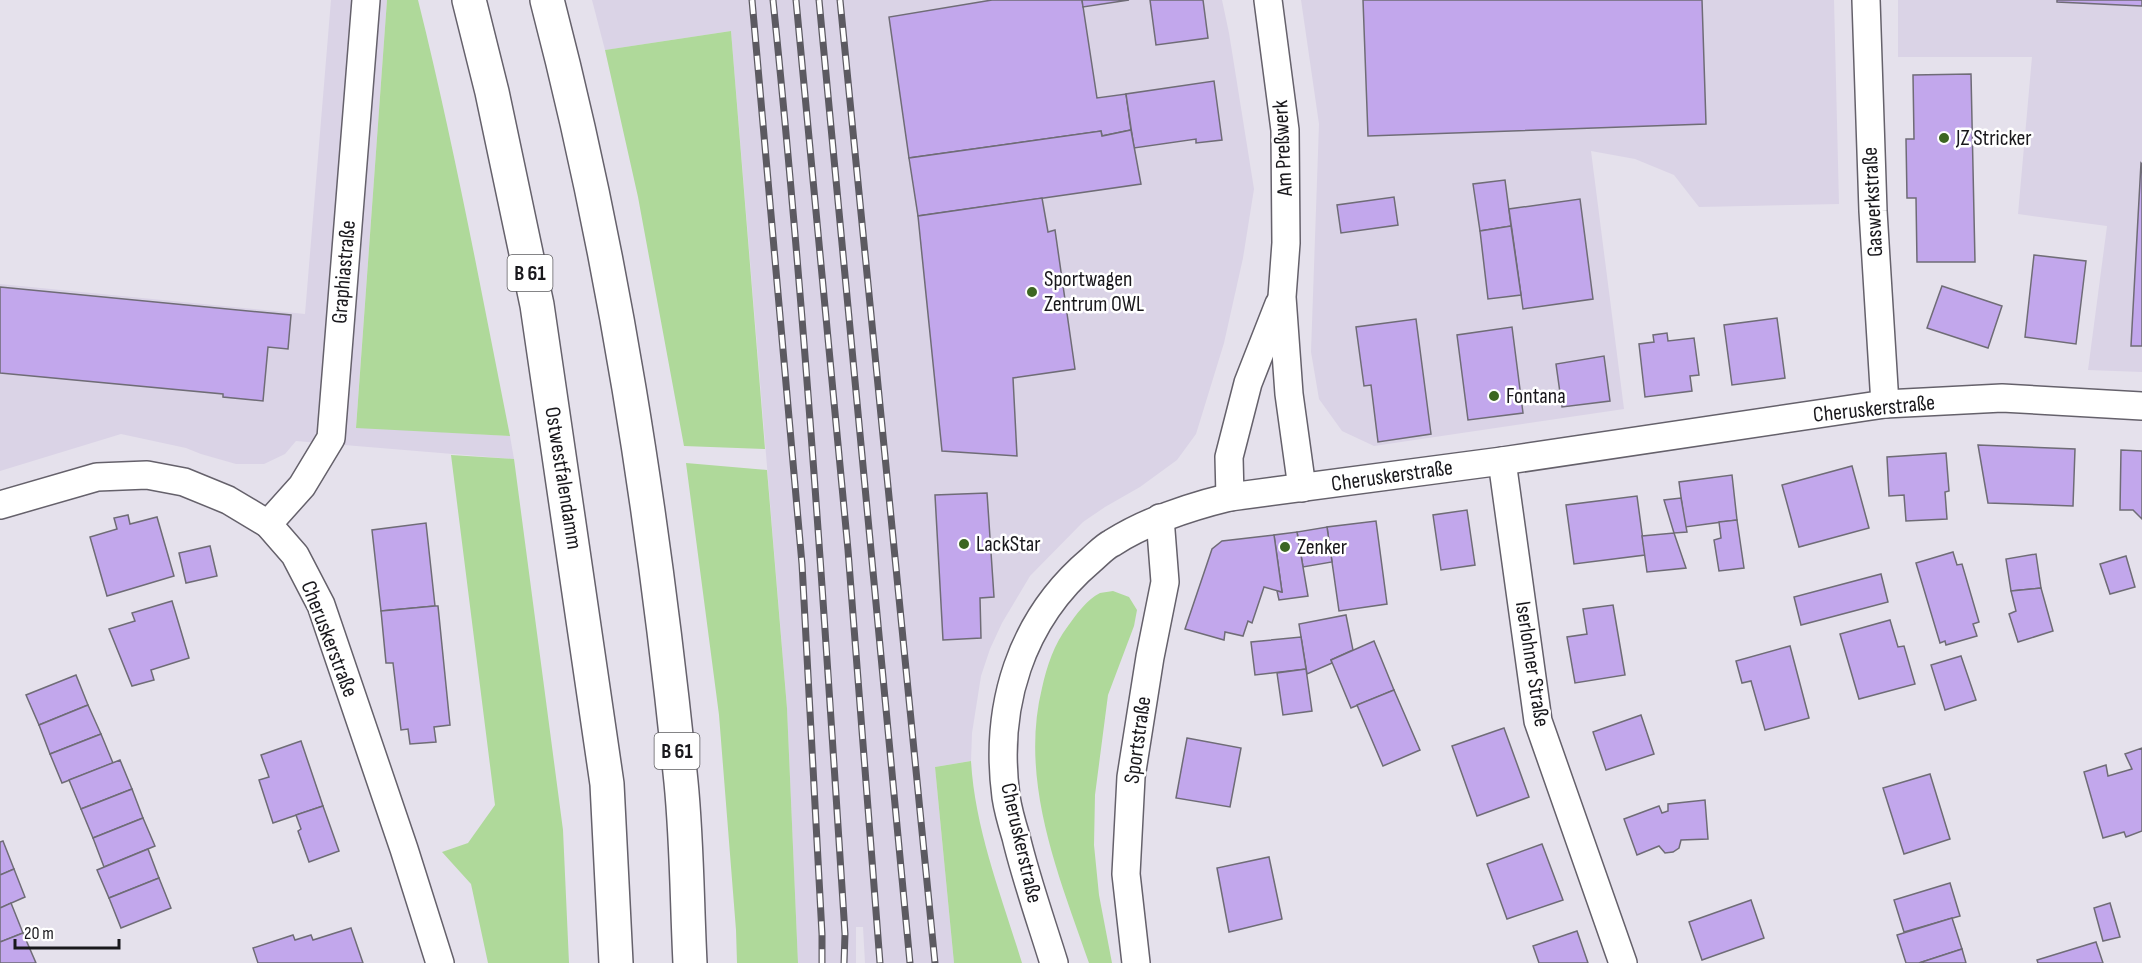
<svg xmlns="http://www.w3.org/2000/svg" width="2142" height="963" viewBox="0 0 2142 963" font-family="'Sofia Sans Condensed',sans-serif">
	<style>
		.built { fill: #dad3e6 }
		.green { fill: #afd99a }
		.building { fill: #c2a7ec; stroke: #6f6c76; stroke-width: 1.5 }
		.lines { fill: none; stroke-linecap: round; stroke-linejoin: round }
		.street-casing { stroke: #65616b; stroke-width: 30 }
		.highway-casing { stroke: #65616b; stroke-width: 36 }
		.street { stroke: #fff; stroke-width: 27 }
		.highway { stroke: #fff; stroke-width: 33 }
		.rail-casing { stroke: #5c5a61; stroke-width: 7 }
		.rail { stroke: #fff; stroke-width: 4.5; stroke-dasharray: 14; stroke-linecap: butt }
		.poi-dot { fill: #3c6622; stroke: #fff; stroke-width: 2 }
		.labels { text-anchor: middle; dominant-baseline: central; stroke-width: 5; stroke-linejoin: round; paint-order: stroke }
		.shield { fill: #fff; stroke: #5e5d60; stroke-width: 1.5 }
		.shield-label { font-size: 21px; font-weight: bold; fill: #19181c }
		.poi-label { font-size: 22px; fill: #19181c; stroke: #fff; text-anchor: start }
		.street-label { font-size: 22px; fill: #19181c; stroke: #fff }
	</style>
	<rect width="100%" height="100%" fill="#e5e1ec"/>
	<g class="built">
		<polygon points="331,0 387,0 356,427 510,436 514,459 296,441 285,454 264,464 236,464 201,454 186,448 121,434 0,471 0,284 305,314"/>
		<polygon points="592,0 1222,0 1229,33 1254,189 1243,258 1224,343 1196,434 1177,460 1140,487 1105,507 1083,522 1030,576 1002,623 990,649 981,676 972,733 971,761 935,767 954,963 865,963 863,927 856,927 856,963 798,963 787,708 731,31 605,50"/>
		<polygon points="1301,0 1834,0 1839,204 1699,207 1674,175 1635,159 1591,151 1624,409 1374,446 1342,431 1319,399 1311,352 1319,124"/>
		<polygon points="1898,0 2142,0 2142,372 2088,370 2107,226 2018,214 2032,57 1898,57"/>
	</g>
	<g class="green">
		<path d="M387 0H418C454 144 481 290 510 436L356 428Z"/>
		<polygon points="731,31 765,449 684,446 638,197 605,50"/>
		<polygon points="451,455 514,459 563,830 569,963 488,963 471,884 442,852 468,843 495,805"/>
		<polygon points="686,463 767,470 787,708 798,963 737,963 736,930 719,715"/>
		<path d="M1113 591 1129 597 1137 610 1134 626 1108 695 1095 795 1094 845 1099 895 1112 963H1089C1059 876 1019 782 1042 688 1047 666 1054 644 1068 626 1076 615 1087 599 1100 593 1104 592 1109 592 1113 591Z"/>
		<path d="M971 761C975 830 1002 897 1022 963H954L935 767Z"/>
	</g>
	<g class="building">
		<polygon points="992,0 1082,0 1097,98 1126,94 1131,130 1102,136 1101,131 909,158 889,17"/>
		<polygon points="1082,0 1129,0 1083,7"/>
		<polygon points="1150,0 1203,0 1208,38 1156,45"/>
		<polygon points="1363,0 1702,0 1706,124 1368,136"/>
		<polygon points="2057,0 2142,0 2142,6 2057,2"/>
		<polygon points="1971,74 1975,262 1917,262 1916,198 1907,198 1906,139 1914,139 1913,75"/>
		<polygon points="1214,81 1222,140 1196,143 1196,139 1134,148 1126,94"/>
		<polygon points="1131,130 1141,184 918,216 909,158 1101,131 1102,136"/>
		<polygon points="2141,163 2142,164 2142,346 2131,346"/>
		<polygon points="1505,180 1511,226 1480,231 1473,184"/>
		<polygon points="1394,197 1398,225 1341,233 1337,205"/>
		<polygon points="1042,198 1048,232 1055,230 1075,369 1013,378 1017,456 942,451 918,216"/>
		<polygon points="1580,199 1593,299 1523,309 1509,209"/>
		<polygon points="1511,226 1521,295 1488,299 1480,231"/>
		<polygon points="2034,255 2086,261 2076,344 2025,337"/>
		<polygon points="1942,286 2002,306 1988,348 1927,328"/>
		<polygon points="0,287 291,315 288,349 268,347 263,401 223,397 223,394 0,373"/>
		<polygon points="1777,318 1785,378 1732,385 1724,325"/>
		<polygon points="1416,319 1431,434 1378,442 1371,385 1364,386 1356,327"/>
		<polygon points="1512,327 1523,413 1468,420 1457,335"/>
		<polygon points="1667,333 1668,341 1694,338 1699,375 1690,376 1692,391 1645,397 1639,344 1654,342 1653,335"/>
		<polygon points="1604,356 1610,401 1562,407 1556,364"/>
		<polygon points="1978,445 2075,449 2073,506 1988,503"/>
		<polygon points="2121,450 2142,451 2142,519 2133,510 2120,510"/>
		<polygon points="1946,453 1949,491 1945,492 1947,519 1906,521 1904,495 1889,496 1887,457"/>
		<polygon points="1852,466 1869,528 1799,547 1782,485"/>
		<polygon points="1732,475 1737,520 1685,527 1679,482"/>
		<polygon points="987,493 994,597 980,598 981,638 943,640 935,495"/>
		<polygon points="1637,496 1645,555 1574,564 1566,505"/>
		<polygon points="1681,498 1687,532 1674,533 1664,500"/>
		<polygon points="1467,510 1475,565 1441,570 1433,515"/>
		<polygon points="128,515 130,524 157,517 174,576 107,596 90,537 117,529 114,518"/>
		<polygon points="1737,520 1744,568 1719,571 1714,540 1721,538 1719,522"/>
		<polygon points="1376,521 1387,604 1339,611 1327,527"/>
		<polygon points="426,523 435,606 381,611 372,530"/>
		<polygon points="1327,527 1332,562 1303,567 1297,532"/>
		<polygon points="1297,532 1308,596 1279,600 1277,591 1282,592 1274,535"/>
		<polygon points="1674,533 1686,568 1647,572 1642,536"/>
		<polygon points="1274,535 1282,592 1264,587 1252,623 1248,621 1243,636 1225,632 1224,640 1185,629 1212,549 1222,541"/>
		<polygon points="210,546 217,576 186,583 179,553"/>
		<polygon points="1953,552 1957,565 1962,564 1979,622 1973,624 1977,636 1946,645 1945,641 1940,643 1916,563"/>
		<polygon points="2036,554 2041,588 2011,591 2006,559"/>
		<polygon points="2126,556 2135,587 2110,594 2100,564"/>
		<polygon points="1881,574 1888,602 1801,625 1794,597"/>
		<polygon points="2041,588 2053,631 2018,642 2009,614 2016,611 2011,591"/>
		<polygon points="172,601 189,658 151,670 154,680 132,686 109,629 135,621 132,613"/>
		<polygon points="1613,605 1625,675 1575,683 1567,637 1587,634 1583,609"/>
		<polygon points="435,606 438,606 450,725 434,727 436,742 410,744 408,729 401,730 393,663 386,663 381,611"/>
		<polygon points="1346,615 1353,650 1331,660 1332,663 1307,674 1299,624"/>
		<polygon points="1890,620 1898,647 1904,646 1915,684 1859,699 1840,634"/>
		<polygon points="1301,637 1306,669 1255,675 1251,642"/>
		<polygon points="1374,641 1394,690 1351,708 1331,660"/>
		<polygon points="1790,646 1809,718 1765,730 1751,681 1742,683 1736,661"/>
		<polygon points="1961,656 1976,700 1945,710 1931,665"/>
		<polygon points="1306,669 1312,711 1283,715 1277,673"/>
		<polygon points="76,675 88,705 39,725 26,695"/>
		<polygon points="1394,690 1420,750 1383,766 1357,705"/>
		<polygon points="88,705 101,734 50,754 39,725"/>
		<polygon points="1641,715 1654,754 1606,770 1593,732"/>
		<polygon points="1504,728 1529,797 1477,816 1452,746"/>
		<polygon points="101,734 113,763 62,783 50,754"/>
		<polygon points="1187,738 1241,748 1230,807 1176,798"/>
		<polygon points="301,741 323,806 273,823 259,780 269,777 261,755"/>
		<polygon points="2142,748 2142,831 2126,837 2124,832 2103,838 2084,772 2106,765 2108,776 2132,769 2125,754"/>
		<polygon points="120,760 132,789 81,809 69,780"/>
		<polygon points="1930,774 1950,839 1904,854 1883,788"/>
		<polygon points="132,789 143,818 93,838 81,809"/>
		<polygon points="1705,800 1708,839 1681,840 1679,848 1673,852 1665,853 1659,846 1637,855 1624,819 1659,806 1662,813 1668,811 1668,804"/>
		<polygon points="323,806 339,851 309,862 298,831 301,829 296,815"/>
		<polygon points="143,818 155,846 104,867 93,838"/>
		<polygon points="3,841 14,869 0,875 0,842"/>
		<polygon points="1542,844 1563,900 1507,919 1487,864"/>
		<polygon points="148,849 159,878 109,898 97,870"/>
		<polygon points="1269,857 1282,919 1229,932 1217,868"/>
		<polygon points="14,869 25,897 0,908 0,875"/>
		<polygon points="159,878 171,908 121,928 109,898"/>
		<polygon points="1950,883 1960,916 1904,932 1894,900"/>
		<polygon points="1751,900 1764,938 1702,960 1689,922"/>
		<polygon points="11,903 23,933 0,942 0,908"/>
		<polygon points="2110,903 2120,937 2103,941 2094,908"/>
		<polygon points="1952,918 1962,949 1919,963 1906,963 1897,935"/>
		<polygon points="351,928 363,963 258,963 253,948 293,935 295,940 311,935 313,940"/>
		<polygon points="1577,931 1588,963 1539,963 1533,946"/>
		<polygon points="23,933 36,963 0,963 0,942"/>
		<polygon points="2096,942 2103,963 2038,963 2037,960"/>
		<polygon points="1962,949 1966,963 1919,963"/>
	</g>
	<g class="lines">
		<g class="street-casing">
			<g id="street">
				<polyline points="1268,0 1285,130 1286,243 1282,297 1289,394 1302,488"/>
				<polyline points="1866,0 1873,211 1885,404"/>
				<polyline points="1502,461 1538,721 1623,963"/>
				<polyline points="1230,497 1229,457 1248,383 1279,304"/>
				<polyline points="0,505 97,477 147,475 184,482 228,500 268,524 295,555 321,605 404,849 440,963"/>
				<polyline points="268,524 302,486 331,438 366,0"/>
				<path d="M1054 963C1041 921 1026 879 1016 837 1012 824 1008 810 1006 797 994 707 1020 620 1091 560 1098 554 1104 547 1112 543 1148 520 1189 507 1230 497L1502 461 1885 404 2002 398 2142 406"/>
				<polyline points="1136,963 1126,874 1131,777 1150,657 1165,582 1160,518"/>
			</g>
		</g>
		<g class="highway-casing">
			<g id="highway">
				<polyline points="469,0 492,92 537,305 607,784 616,963"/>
				<path d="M547 0C614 256 654 519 681 782 687 842 687 903 690 963"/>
			</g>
		</g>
		<use href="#street" class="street"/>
		<use href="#highway" class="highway"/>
		<g class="rail-casing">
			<g id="rail">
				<polyline points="752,0 802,564 822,934 822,963"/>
				<path d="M773 0C805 311 825 622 845 934L844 963"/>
				<polyline points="796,0 848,550 880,963"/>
				<polyline points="819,0 910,963"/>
				<polyline points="840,0 935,963"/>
			</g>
		</g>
		<use href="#rail" class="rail"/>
	</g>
	<g class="poi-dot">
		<circle cx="1944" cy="138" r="6"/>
		<circle cx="1032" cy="292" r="6"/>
		<circle cx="1494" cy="396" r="6"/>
		<circle cx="964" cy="544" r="6"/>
		<circle cx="1285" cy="547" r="6"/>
	</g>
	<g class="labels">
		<g class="shield">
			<rect x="507.5" y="255" width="45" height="36" rx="4.5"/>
			<rect x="654.5" y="733" width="45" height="36" rx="4.5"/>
		</g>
		<g class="shield-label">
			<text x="530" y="273">B 61</text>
			<text x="677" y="751">B 61</text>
		</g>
		<g class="poi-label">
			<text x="1956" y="138">JZ Stricker</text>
			<text x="1044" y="279">Sportwagen<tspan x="1044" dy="25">Zentrum OWL</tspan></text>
			<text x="1506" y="396">Fontana</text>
			<text x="976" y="544">LackStar</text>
			<text x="1297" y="547">Zenker</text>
		</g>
		<g class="street-label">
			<text transform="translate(1283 148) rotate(-93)">Am Preßwerk</text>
			<text transform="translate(1873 202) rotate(-93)">Gaswerkstraße</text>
			<text transform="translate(344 272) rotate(-85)">Graphiastraße</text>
			<text transform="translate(1874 409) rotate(-6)">Cheruskerstraße</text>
			<text transform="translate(1392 476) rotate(-8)">Cheruskerstraße</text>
			<text transform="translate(563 478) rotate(81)">Ostwestfalendamm</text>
			<text transform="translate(329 639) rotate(69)">Cheruskerstraße</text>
			<text transform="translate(1532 664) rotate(81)">Iserlohner Straße</text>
			<text transform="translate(1138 740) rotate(-82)">Sportstraße</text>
			<text transform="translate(1021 843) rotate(77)">Cheruskerstraße</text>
		</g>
	</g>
	<path d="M15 939v9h104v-9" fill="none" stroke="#19181c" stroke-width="3"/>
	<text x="24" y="939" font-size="18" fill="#19181c" stroke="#ffffff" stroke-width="4.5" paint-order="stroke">20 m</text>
</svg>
